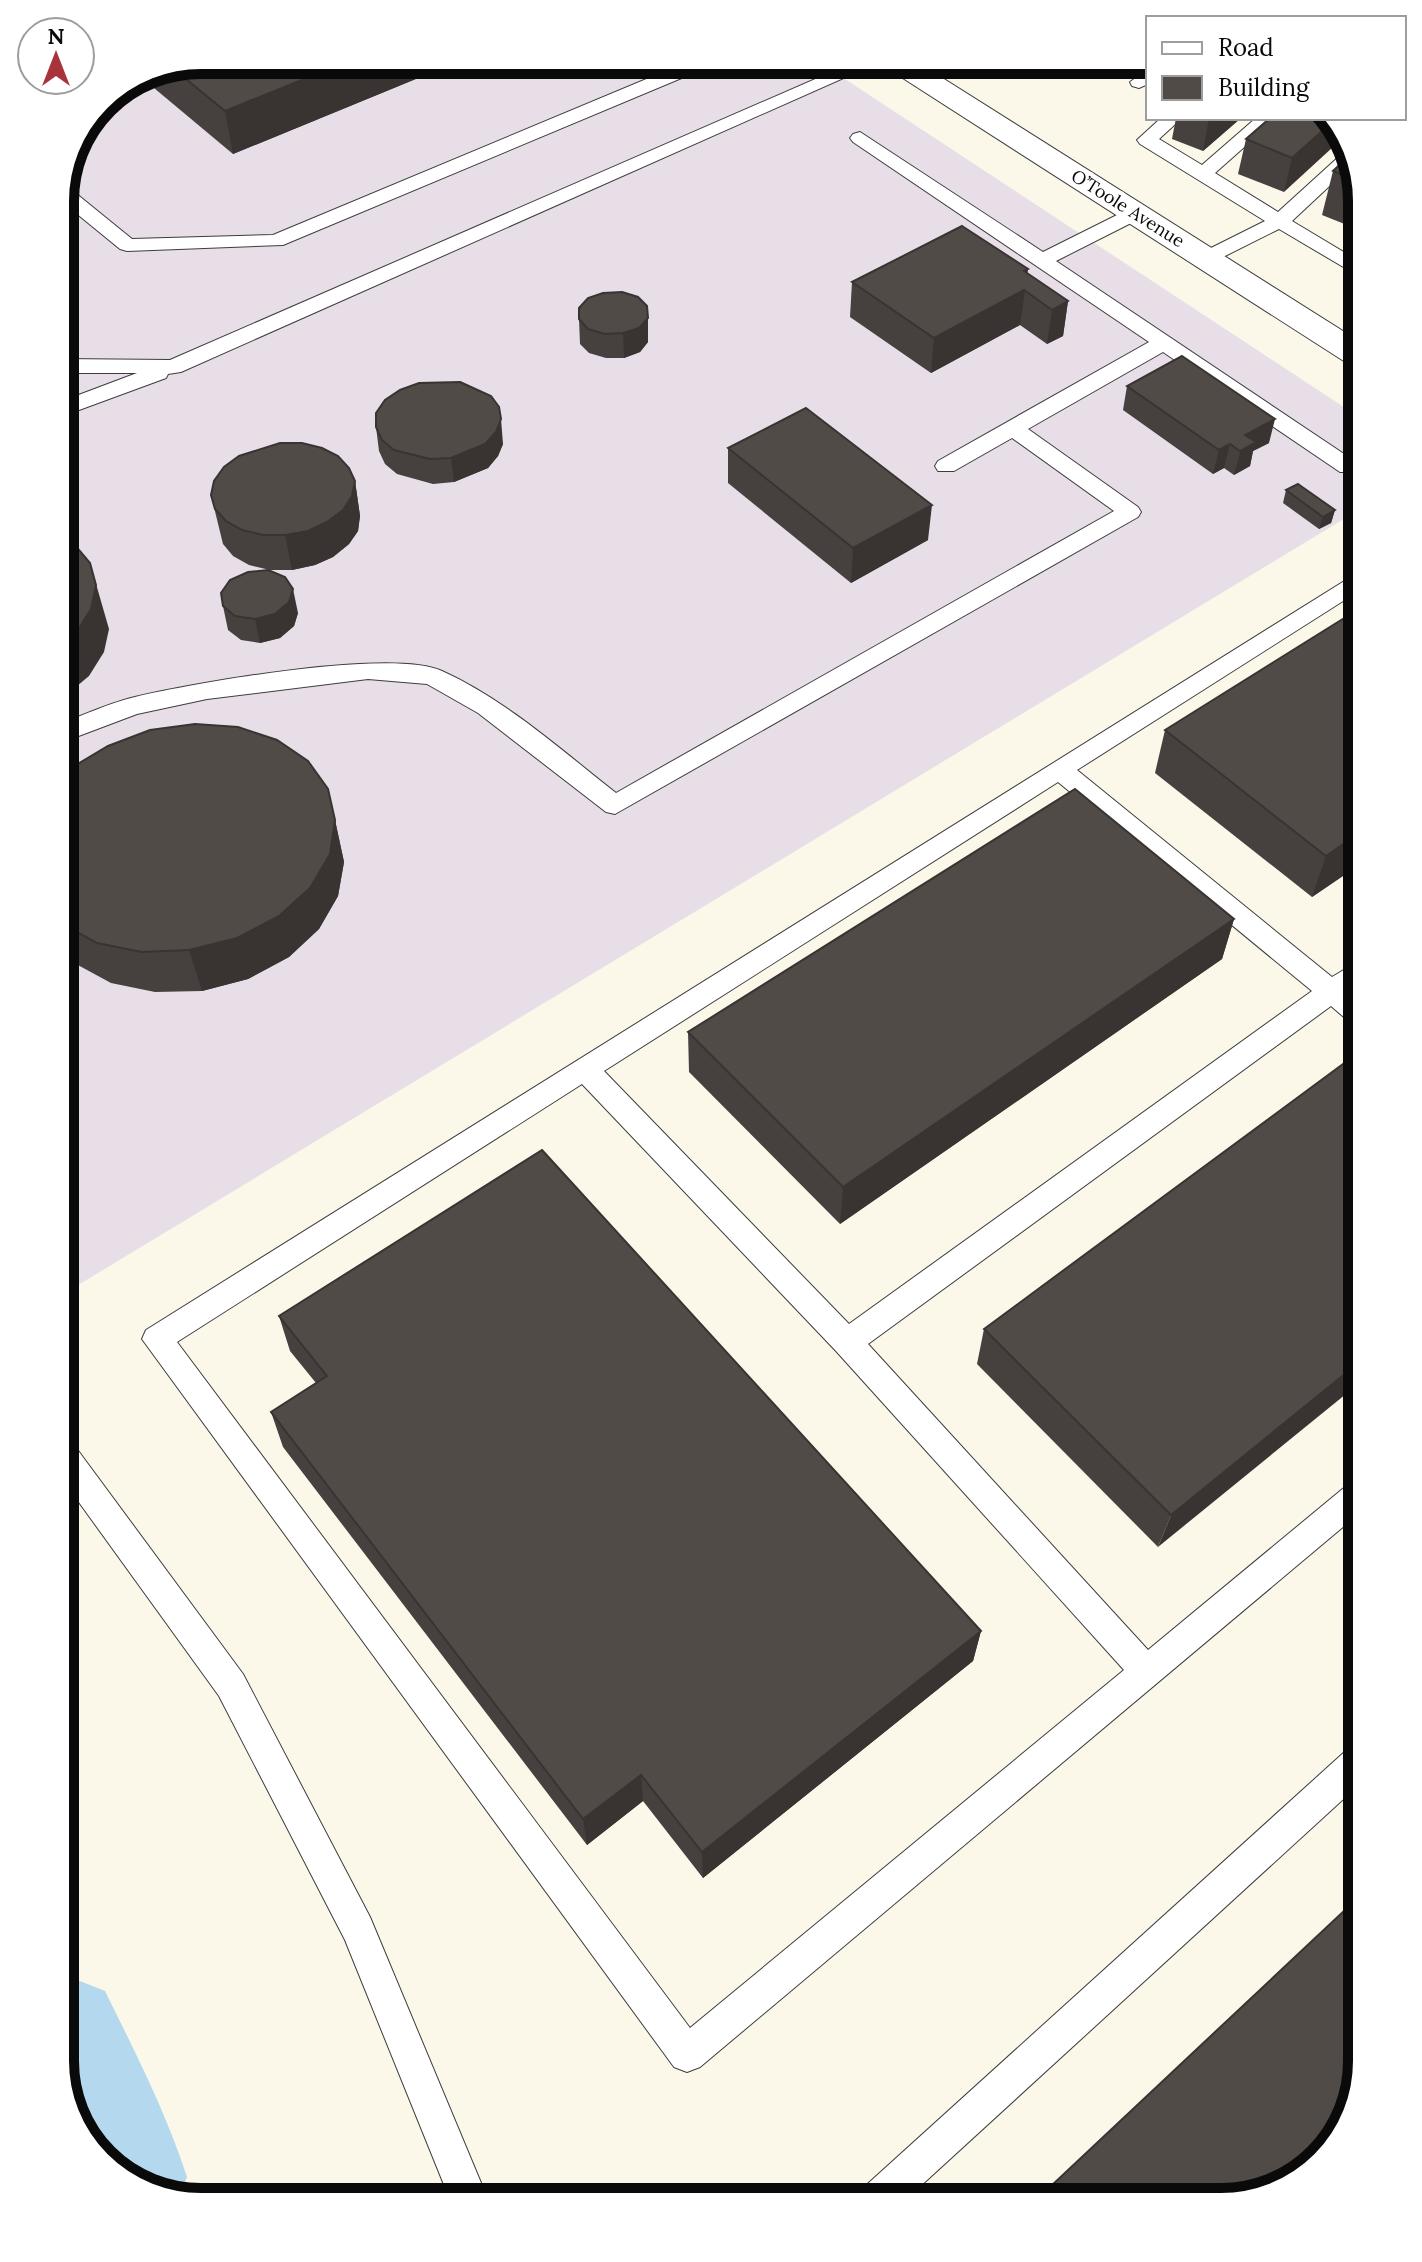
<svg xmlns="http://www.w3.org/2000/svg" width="1422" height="2262" viewBox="0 0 1422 2262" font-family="Lora,serif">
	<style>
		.industrial { fill: #e7dee8 }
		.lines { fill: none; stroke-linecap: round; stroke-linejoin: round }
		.river { fill: #b4d9ee; fill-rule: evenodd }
		.service-casing { stroke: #3d3d3d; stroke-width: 2 }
		.tertiary-casing { stroke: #3d3d3d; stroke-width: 2 }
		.service { fill: #fff; fill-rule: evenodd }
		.tertiary { fill: #fff; fill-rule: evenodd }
		.wall { fill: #46403e }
		.shaded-wall { fill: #393432 }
		.building { fill: #514b48; stroke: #393432; stroke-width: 2 }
		.labels { text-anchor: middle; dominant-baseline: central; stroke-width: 8; stroke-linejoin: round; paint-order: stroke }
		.far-street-label { font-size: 18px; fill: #0a0a0a; stroke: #fff }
		.rim { fill: none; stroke: #0a0a0a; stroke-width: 10 }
	</style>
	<rect width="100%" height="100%" fill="#fcf8e9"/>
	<polygon class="industrial" points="201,60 816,60 1362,419 1362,508 60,1296 60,193 102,101 148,71"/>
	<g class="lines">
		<path class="river" d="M60 1973 105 1991C135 2052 166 2112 187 2177L179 2197 123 2178 75 2124 60 2061Z"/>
		<g class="service-casing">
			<g id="service">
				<polygon points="692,60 717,60 715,64 283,245 127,251 120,249 60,200 63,186 68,187 132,239 273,235"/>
				<polygon points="859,60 884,60 181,372 168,374 166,378 60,417 60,402 137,373 60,373 60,359 170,360"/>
				<polygon points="1148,69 1148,84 1139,88 1132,86 1130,82"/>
				<polygon points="1161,118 1182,118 1159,139 1202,165 1256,118 1277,118 1215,173 1278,212 1344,152 1350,150 1353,164 1292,221 1362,263 1362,278 1279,229 1213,262 1199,262 1196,258 1199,254 1265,221 1140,144 1137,140"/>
				<path d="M860 132 1043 252 1129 209H1143L1146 213 1143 217 1056 261 1356 462 1359 467 1356 472H1340L1163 352 1028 429 1138 507 1141 512 1138 517 615 814 606 812 478 713 427 684 368 679 207 699 137 714 60 743V724C84 715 109 703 135 697 194 683 391 648 442 671 506 700 561 750 616 793L1114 511 1012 438 954 471H938L935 466 938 461 1149 342 853 142 850 138 853 134Z"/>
				<path d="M1362 570V589L1077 770 1332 977 1362 959V983L1351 992 1362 1001V1027L1352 1024 1331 1006 868 1344 1148 1650 1351 1482 1362 1478V1511L700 2067 687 2072 674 2067 142 1339 146 1330ZM1058 782 1312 991 849 1324 604 1071ZM582 1084 836 1351 1124 1670 690 2028 177 1342Z"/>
				<polygon points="60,1437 71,1441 243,1674 370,1917 489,2202 451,2202 345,1940 219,1696 60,1476"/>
				<polygon points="1362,1743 1362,1782 903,2202 856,2202 862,2189 1350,1747"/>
			</g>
		</g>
		<g class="tertiary-casing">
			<polygon id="tertiary" points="880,60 914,60 1362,343 1362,368 1350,365 884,66"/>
		</g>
		<use href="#service" class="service"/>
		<use href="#tertiary" class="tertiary"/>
	</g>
	<g class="wall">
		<polygon points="201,60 462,60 233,154 154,88 150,70"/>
		<polygon points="1049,60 1091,60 1078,72"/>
		<polygon points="1110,60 1127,60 1121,65"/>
		<polygon points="1176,118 1241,118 1203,151 1172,139"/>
		<polygon points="1329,118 1284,192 1238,174 1246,139"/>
		<polygon points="1351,154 1362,201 1362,231 1322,215 1333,171"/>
		<polygon points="1028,269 1027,273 1068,301 1063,336 1047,344 1020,325 931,373 850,317 852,282"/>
		<polygon points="579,319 648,342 640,352 624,358 606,358 589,353 580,344"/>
		<polygon points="1127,386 1269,443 1253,451 1250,466 1234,475 1224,468 1213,474 1123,410"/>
		<polygon points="376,427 503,444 498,456 488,468 454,482 433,484 397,474 385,464 379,451"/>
		<polygon points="728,448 928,540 851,583 728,483"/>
		<polygon points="355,481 360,516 358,531 349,544 333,557 315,565 292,570 270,570 249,565 233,556 223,544 211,495"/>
		<polygon points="1286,490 1335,510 1331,523 1319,529 1283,503"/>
		<polygon points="223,606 298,613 294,626 280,638 260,643 241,640 228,630"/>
		<polygon points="1362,607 1362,863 1312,897 1155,773 1165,730"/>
		<polygon points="60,780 335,820 344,862 338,896 319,929 289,957 248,979 202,991 155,992 111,983 76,964 60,946"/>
		<polygon points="1234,919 1222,959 840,1224 689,1072 688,1032"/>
		<polygon points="1362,1050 1158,1547 977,1364 984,1329"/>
		<polygon points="279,1316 981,1631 973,1661 703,1878 643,1801 587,1845 283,1447 271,1412 316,1383 290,1351"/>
	</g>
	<g class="shaded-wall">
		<polygon points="351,60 462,60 233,154 225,111"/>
		<polygon points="1079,60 1091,60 1078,72"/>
		<polygon points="1209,118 1241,118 1203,151"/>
		<polygon points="1332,122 1345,136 1284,192 1292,158"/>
		<polygon points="1028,269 1020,325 931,373 934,338"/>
		<polygon points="1068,301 1063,336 1047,344 1052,310"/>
		<polygon points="648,318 648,342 640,352 624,358 623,333"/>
		<polygon points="501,419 503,444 498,456 488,468 454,482 451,458"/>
		<polygon points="1275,419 1269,443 1253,451 1250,466 1234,475 1245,435"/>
		<polygon points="1230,444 1224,468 1213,474 1219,450"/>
		<polygon points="355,481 360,516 358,531 349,544 333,557 315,565 292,570 285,535"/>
		<polygon points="932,505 928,540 851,583 853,548"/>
		<polygon points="1335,510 1331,523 1319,529 1323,517"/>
		<polygon points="90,563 109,629 104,652 89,676 65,696 60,699 60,646"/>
		<polygon points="293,589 298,613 294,626 280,638 260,643 255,619"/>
		<polygon points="335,820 344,862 338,896 319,929 289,957 248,979 202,991 189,950"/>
		<polygon points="1362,831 1362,863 1312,897 1326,856"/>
		<polygon points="1234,919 1222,959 840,1224 843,1187"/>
		<polygon points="1362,1360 1362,1381 1158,1547 1171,1515"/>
		<polygon points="981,1631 973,1661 703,1878 702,1852"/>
		<polygon points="641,1775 643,1801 587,1845 583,1819"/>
	</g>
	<g class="building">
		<polygon points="201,60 351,60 225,111 170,66"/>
		<polygon points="1270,118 1329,118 1332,122 1292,158 1246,139"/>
		<polygon points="1351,154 1357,181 1333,171"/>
		<polygon points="962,226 1028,269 1024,271 1068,301 1052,310 1024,290 934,338 852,282"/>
		<polygon points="622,292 638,297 647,306 648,318 639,328 623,333 605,334 588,329 579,319 579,308 588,298 603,293"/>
		<polygon points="1182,356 1275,419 1245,435 1256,442 1240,451 1230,444 1219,450 1127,386"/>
		<polygon points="460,382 491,396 499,407 501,419 496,432 485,444 451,458 430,459 394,450 382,440 376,427 376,413 385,400 400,390 419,383"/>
		<polygon points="806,408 932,505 853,548 728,448"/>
		<polygon points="280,443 302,443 322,448 338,456 349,468 355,481 352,496 343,510 327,522 308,531 285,535 263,535 242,530 226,521 215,509 211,495 214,481 224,467 239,456"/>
		<polygon points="1298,484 1335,510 1323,517 1286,490"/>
		<polygon points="60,536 74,544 90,563 96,585 91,609 76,633 60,646"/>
		<polygon points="268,570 285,577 293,589 289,602 275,614 255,619 235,616 223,606 221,593 230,580 248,572"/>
		<polygon points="1362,607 1362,831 1326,856 1165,730"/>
		<polygon points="195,724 238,727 277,740 308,761 328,789 335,820 330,854 310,888 279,916 237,938 189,950 142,952 97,943 61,923 60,780 71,768 108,746 150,730"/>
		<polygon points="1075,789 1234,919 843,1187 688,1032"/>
		<polygon points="1362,1050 1362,1360 1171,1515 984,1329"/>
		<polygon points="542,1150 981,1631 702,1852 641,1775 583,1819 271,1412 327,1376 279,1316"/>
		<polygon points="1362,1894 1362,2061 1338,2139 1284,2187 1221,2202 1034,2202"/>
	</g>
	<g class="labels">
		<g class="far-street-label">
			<text transform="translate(1128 208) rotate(32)">O’Toole Avenue</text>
		</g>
	</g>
	<path d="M0 0H1422V2262H0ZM201 74H1221A127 127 0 0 1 1348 201V2061A127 127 0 0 1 1221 2188H201A127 127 0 0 1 74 2061V201A127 127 0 0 1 201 74Z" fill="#fff" fill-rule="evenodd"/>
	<path class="rim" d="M201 74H1221A127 127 0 0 1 1348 201V2061A127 127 0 0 1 1221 2188H201A127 127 0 0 1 74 2061V201A127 127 0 0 1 201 74Z"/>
	<rect x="1146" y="16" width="260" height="104" fill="#ffffff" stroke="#9d9d9d" stroke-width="2"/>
	<rect x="1162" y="42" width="40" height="12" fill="#ffffff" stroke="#9d9d9d" stroke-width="2"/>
	<text x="1218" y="56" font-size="24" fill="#0a0a0a">Road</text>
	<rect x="1162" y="76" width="40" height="24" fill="#514b48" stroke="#9d9d9d" stroke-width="2"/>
	<text x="1218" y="96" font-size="24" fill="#0a0a0a">Building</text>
	<g transform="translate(56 56)"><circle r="38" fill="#ffffff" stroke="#9d9d9d" stroke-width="2"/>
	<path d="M0-6L14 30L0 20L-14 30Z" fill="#a9333a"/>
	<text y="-12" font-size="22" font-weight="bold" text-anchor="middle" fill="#0a0a0a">N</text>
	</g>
</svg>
